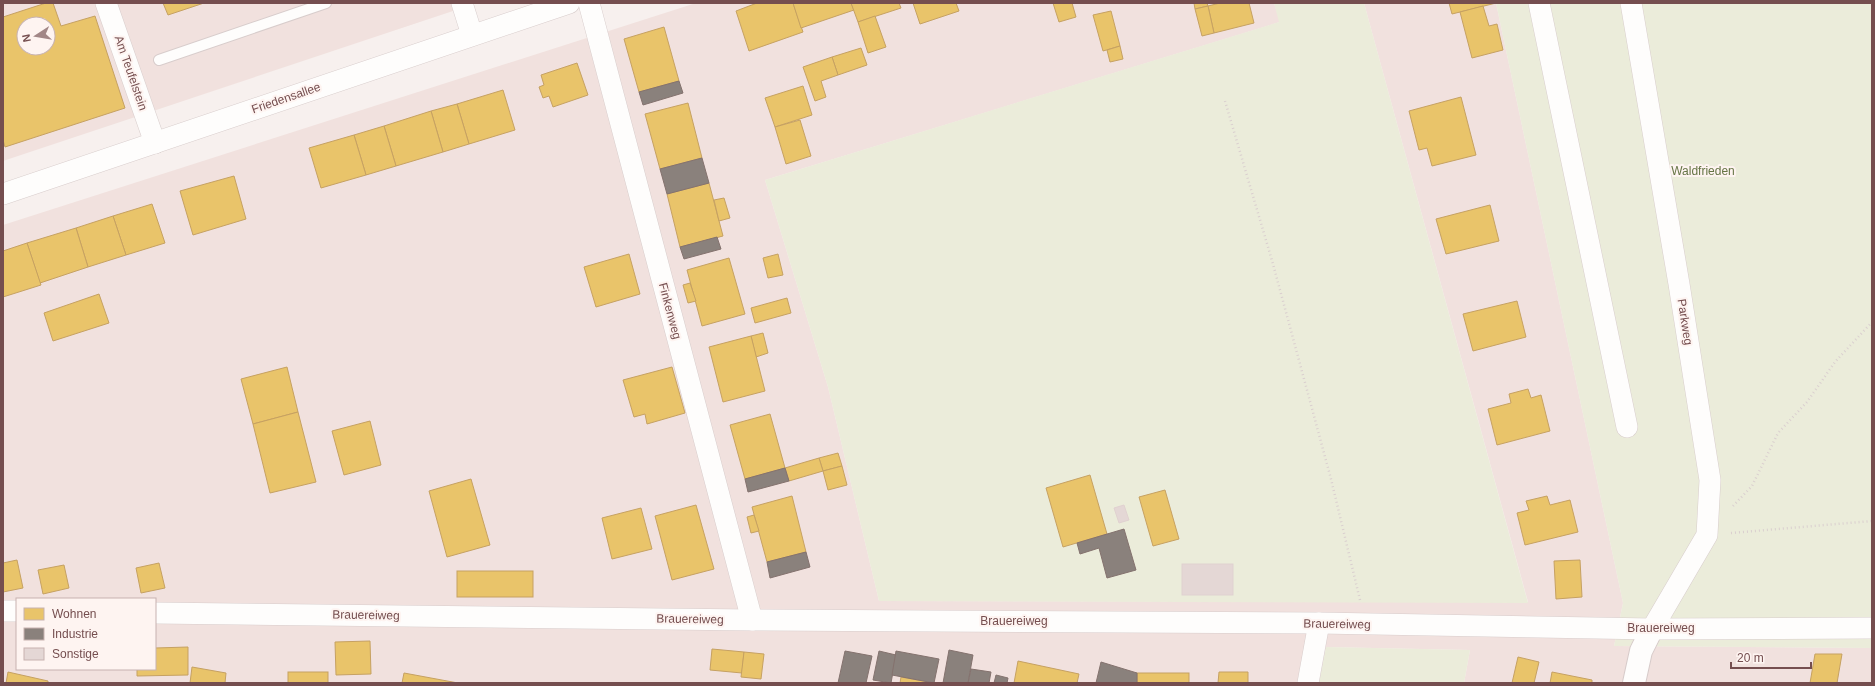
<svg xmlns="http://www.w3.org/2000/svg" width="1875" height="686" viewBox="0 0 1875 686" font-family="Arial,sans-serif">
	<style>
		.residential { fill: #f1e1de; fill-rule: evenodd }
		.green { fill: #ebecda }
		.homes { fill: #e9c46a; stroke: #c6a162; fill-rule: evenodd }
		.industry { fill: #8a817c; stroke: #84726e }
		.building { fill: #e4d7d5; stroke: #e0d1d0 }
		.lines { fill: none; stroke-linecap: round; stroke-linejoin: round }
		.lane-casing { stroke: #d8cdcc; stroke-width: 12 }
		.street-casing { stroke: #d8cdcc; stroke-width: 22 }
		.secondary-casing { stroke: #d7cbca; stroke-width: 24 }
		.path { stroke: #dacfcf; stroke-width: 2.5; stroke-dasharray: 1 3; stroke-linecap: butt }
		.lane { stroke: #fefdfc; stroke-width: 10 }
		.street { stroke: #fefdfc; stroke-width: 21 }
		.secondary { stroke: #fefdfc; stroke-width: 22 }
		.labels { text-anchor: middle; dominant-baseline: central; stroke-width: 4; stroke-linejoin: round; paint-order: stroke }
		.street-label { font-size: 12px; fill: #754e4f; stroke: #fef4f1 }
		.park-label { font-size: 12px; fill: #657444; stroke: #fef4f1 }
	</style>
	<rect width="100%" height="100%" fill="#f7f0ee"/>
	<g class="residential">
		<path d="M3 3H477L3 161ZM24 24H48V48H24Z"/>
		<path d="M696 3H1274L1280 22 765 180 828 387 879 601 1528 602 1364 3H1496L1623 603 1614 646 1872 648V683H1464L1470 650 1326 647 1319 683H3V225ZM17 599H155V669H17Z"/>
	</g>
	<g class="green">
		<polygon points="1274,3 1364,3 1528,603 879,601 828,387 765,180 1279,22"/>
		<polygon points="1496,3 1872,3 1872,648 1614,646 1623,603"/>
		<polygon points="1326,647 1470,650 1464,683 1319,683"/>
	</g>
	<g class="homes">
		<path d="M46 3H53L61 26 95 16 125 108 5 147 3 140V17ZM24 24H48V48H24Z"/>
		<polygon points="163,3 204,3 168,15"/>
		<polygon points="757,3 793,3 803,32 749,51 736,11"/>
		<polygon points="793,3 851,3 854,10 801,28"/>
		<polygon points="851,3 899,3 901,8 858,22"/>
		<polygon points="913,3 956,3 959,11 920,24"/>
		<polygon points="1053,3 1072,3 1076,17 1059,22"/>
		<polygon points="1194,3 1207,3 1208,6 1195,9"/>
		<polygon points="1220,3 1249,3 1254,23 1214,33 1208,6"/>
		<polygon points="1449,3 1496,3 1452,14"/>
		<polygon points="1208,6 1214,33 1202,36 1195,9"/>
		<polygon points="1483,6 1489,26 1497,24 1503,50 1472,58 1460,12"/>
		<polygon points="1111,11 1120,46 1103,51 1093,15"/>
		<polygon points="875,16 886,47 868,53 858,22"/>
		<polygon points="664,27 679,81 639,92 624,39"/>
		<polygon points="1120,46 1123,59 1110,62 1107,50"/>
		<polygon points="861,48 867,65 838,75 832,57"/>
		<polygon points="832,57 838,75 821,81 826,97 815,101 803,67"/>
		<polygon points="577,63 588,95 553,107 549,96 543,98 539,87 544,85 541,75"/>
		<polygon points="803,86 812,115 775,127 765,98"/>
		<polygon points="503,90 515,130 469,144 457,104"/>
		<polygon points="1461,97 1476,155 1432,166 1427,148 1419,150 1409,111"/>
		<polygon points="688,103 702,158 660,169 645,114"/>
		<polygon points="457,104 469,144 443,152 431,111"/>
		<polygon points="431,111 443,152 396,166 384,126"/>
		<polygon points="800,120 811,156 786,164 775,127"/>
		<polygon points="384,126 396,166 366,175 354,135"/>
		<polygon points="354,135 366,175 321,188 309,148"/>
		<polygon points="234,176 246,219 193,235 180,191"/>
		<polygon points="709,183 723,236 680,247 667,194"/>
		<polygon points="724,198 730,218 719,221 714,200"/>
		<polygon points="152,204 165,243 126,255 113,216"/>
		<polygon points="1490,205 1499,241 1446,254 1436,219"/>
		<polygon points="113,216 126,255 88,267 76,228"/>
		<polygon points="76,228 88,267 40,283 27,243"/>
		<polygon points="27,243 41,285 3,297 3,251"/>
		<polygon points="629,254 640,294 596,307 584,267"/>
		<polygon points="778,254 783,275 768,278 763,258"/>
		<polygon points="729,258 745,314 702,326 687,270"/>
		<polygon points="690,283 696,301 688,303 683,285"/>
		<polygon points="99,294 109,323 53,341 44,313"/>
		<polygon points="787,298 791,313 755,323 751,308"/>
		<polygon points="1517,301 1526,337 1473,351 1463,314"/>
		<polygon points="763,333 768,353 756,357 751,336"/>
		<polygon points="751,336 765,391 723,402 709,347"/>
		<polygon points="287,367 298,412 253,424 241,379"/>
		<polygon points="672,367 685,413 647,424 645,414 634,417 623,380"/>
		<polygon points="1528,389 1531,398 1541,395 1550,431 1497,445 1488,409 1511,403 1509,394"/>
		<polygon points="298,412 316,482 270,493 253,424"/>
		<polygon points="770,414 785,468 745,479 730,425"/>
		<polygon points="370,421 381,465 344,475 332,431"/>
		<polygon points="838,453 842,466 823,471 819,458"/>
		<polygon points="819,458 823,471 789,481 785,468"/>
		<polygon points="842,466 847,485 828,490 823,471"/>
		<polygon points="1090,475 1107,534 1063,547 1046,488"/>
		<polygon points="471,479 490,545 447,557 429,491"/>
		<polygon points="1165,490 1179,539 1153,546 1139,497"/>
		<polygon points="792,496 806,552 767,562 752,507"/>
		<polygon points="1547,496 1550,505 1570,500 1578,532 1525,545 1517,513 1529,510 1526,501"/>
		<polygon points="696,505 714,569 672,580 655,516"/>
		<polygon points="641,508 652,549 612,559 602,518"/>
		<polygon points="754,515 759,531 751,533 747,517"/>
		<polygon points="17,560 23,588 3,592 3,563"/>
		<polygon points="1580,560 1582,597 1556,599 1554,561"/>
		<polygon points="159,563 165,588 141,593 136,568"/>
		<polygon points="64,565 69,588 43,594 38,570"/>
		<rect x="457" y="571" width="76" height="26"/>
		<polygon points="370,641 371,674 336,675 335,642"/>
		<polygon points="188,647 188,675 137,676 137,669 155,669 155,648"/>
		<polygon points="712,649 744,652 742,673 710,670"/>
		<polygon points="744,652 764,654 761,679 741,677"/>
		<polygon points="1815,654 1842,654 1837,683 1810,683"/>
		<polygon points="1518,657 1539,662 1534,683 1512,683"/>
		<polygon points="1018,661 1079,674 1077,683 1014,683"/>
		<polygon points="192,667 226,673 225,683 190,683"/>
		<polygon points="8,672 48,681 48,683 6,683"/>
		<rect x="288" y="672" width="40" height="11"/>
		<polygon points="1219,672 1248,672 1248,683 1218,683"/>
		<polygon points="1552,672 1592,680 1592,683 1550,683"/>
		<polygon points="404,673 458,683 402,683"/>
		<rect x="1137" y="673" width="52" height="10"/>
		<polygon points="901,677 934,683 900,683"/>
	</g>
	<g class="industry">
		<polygon points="679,81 683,93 643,105 639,92"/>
		<polygon points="702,158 709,183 667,194 660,169"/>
		<polygon points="717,237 721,249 684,259 680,247"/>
		<polygon points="785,468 789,481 748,492 745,479"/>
		<polygon points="1124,529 1136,570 1107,578 1099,548 1080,554 1077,543"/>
		<polygon points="806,552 810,567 770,578 767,562"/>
		<polygon points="949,650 973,655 968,683 943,683"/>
		<polygon points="845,651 872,656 866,683 838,683"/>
		<polygon points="879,651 896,655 891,683 873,680"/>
		<polygon points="896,651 939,659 934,683 892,675"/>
		<polygon points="1101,662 1137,673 1137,683 1096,683"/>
		<polygon points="971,669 991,672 989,683 968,683"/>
		<polygon points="996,675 1008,678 1007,683 994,683"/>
	</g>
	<g class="building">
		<polygon points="1124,505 1129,520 1119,523 1114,508"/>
		<rect x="1182" y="564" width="51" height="31"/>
	</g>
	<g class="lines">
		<g class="lane-casing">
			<polyline id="lane" points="159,60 326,3"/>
		</g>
		<g class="street-casing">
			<g id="street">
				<polyline points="106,3 155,143"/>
				<polyline points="462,3 472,35"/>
				<polyline points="589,3 752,620"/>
				<polyline points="1539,3 1627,427"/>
				<polyline points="1631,3 1679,284 1710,480 1707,535 1652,629"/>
				<polyline points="3,194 569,3"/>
				<polyline points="3,611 17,611"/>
				<polyline points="155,613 752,620 1319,623 1652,629 1872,628"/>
				<polyline points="1308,683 1319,623"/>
			</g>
		</g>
		<g class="secondary-casing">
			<polyline id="secondary" points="1634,683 1641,651 1652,629"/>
		</g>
		<g class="path">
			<polyline points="1225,101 1273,264 1331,479 1360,600"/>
			<polyline points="1733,506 1752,486 1778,433 1807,402 1835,362 1872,322"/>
			<polyline points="1731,533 1872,521"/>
		</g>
		<use href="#lane" class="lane"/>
		<use href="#street" class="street"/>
		<use href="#secondary" class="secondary"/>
	</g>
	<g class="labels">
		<g class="street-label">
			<text transform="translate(131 73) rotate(71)">Am Teufelstein</text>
			<text transform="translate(286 98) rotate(-19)">Friedensallee</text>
			<text transform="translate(670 311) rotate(75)">Finkenweg</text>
			<text transform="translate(1685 322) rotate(81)">Parkweg</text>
			<text transform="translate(366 615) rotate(1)">Brauereiweg</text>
			<text transform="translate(690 619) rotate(1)">Brauereiweg</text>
			<text x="1014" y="621">Brauereiweg</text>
			<text transform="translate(1337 624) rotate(1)">Brauereiweg</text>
			<text x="1661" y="628">Brauereiweg</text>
		</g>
		<g class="park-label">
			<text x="1703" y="171">Waldfrieden</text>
		</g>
	</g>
	<rect width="1875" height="686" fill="none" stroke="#754e4f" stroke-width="8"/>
	<rect x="16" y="598" width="140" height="72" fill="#fef4f1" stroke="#c7b2b0"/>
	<rect x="24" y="608" width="20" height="12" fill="#e9c46a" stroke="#c7b2b0"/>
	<text x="52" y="618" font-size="12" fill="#754e4f">Wohnen</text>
	<rect x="24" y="628" width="20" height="12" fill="#8a817c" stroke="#c7b2b0"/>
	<text x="52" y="638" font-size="12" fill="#754e4f">Industrie</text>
	<rect x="24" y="648" width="20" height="12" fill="#e4d7d5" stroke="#c7b2b0"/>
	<text x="52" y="658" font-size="12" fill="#754e4f">Sonstige</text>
	<g transform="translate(36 36) rotate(258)"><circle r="19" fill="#fef4f1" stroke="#c7b2b0"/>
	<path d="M0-3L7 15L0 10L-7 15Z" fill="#a28787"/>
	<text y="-6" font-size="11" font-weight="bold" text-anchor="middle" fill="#754e4f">N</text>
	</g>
	<path d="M1731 662v6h80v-6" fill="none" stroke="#754e4f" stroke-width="2"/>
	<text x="1737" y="662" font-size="12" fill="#754e4f" stroke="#fef4f1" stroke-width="3" paint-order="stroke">20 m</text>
</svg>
